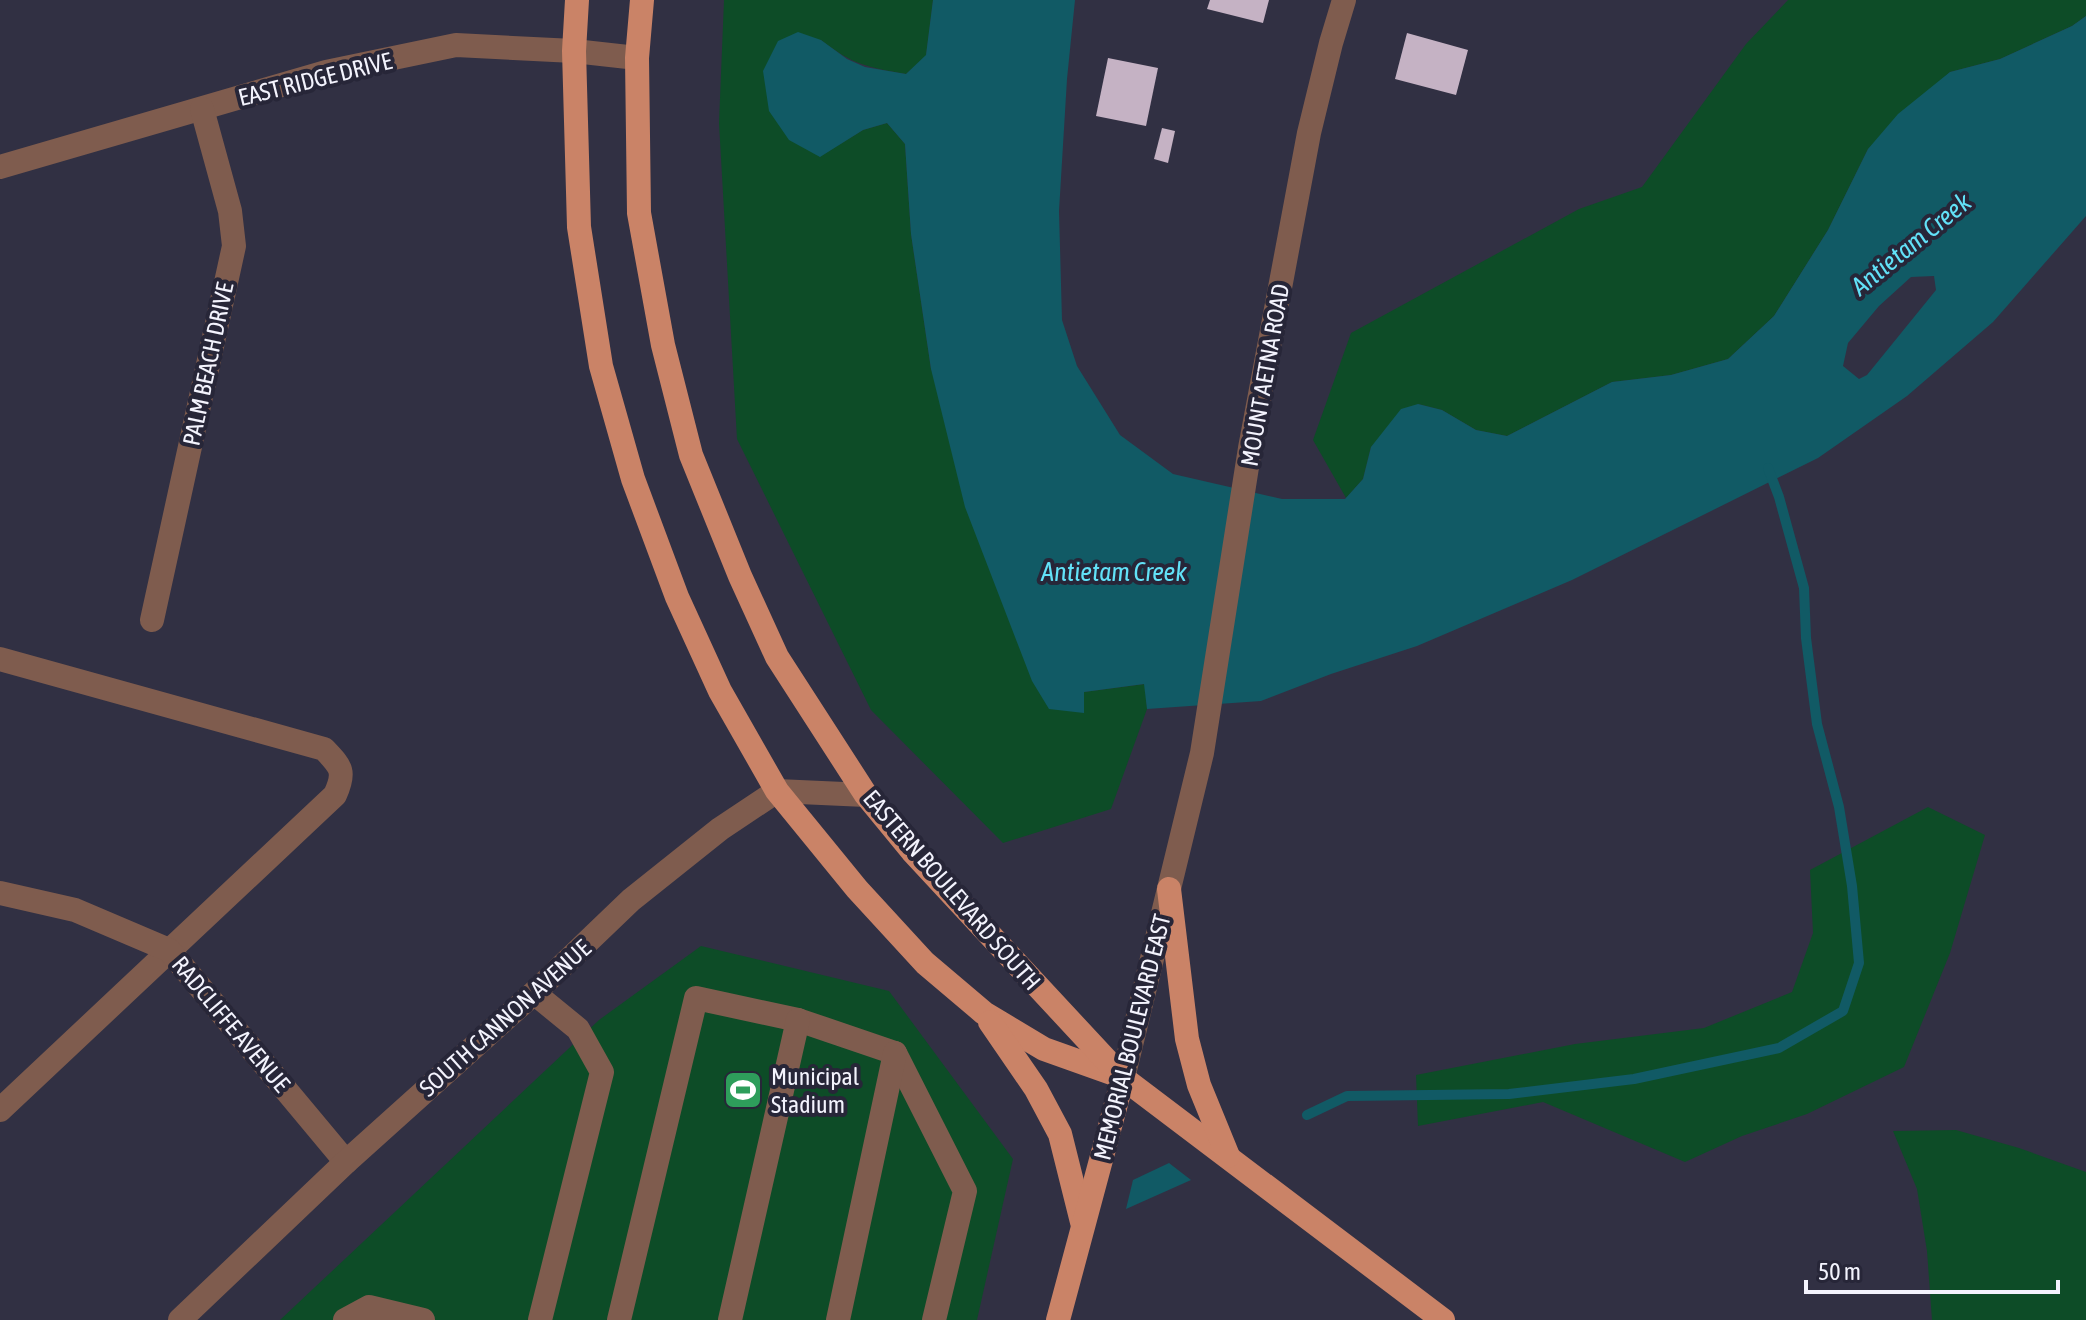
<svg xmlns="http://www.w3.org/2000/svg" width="2086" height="1320" viewBox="0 0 2086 1320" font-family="'Asap Condensed',sans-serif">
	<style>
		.green { fill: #0d4c27 }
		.water { fill: #115a65; fill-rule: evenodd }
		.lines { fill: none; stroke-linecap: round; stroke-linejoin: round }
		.stream { stroke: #115a65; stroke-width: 10 }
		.building { fill: #c5b2c4 }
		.minor { stroke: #7f5c4e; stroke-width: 24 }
		.major { stroke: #ca8367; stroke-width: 24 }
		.labels { text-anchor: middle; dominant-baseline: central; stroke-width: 8; stroke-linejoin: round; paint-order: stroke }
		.street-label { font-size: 24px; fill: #f3f3fd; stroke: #272638 }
		.poi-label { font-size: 24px; fill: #f3f3fd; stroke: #272638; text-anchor: start }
		.water-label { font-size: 26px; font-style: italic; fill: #62e2f8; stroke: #272638 }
	</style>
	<rect width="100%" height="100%" fill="#313043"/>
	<g class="green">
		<path d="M724 0H933L926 56 906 74C867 67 853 65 821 40L819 157 863 130 887 123 905 144 911 234 931 369 1083 713 1084 692 1145 684 1147 709 1111 809 1003 843 871 710 737 439 719 123Z"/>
		<polygon points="1788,0 2086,0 2086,16 2072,26 2000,59 1950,72 1868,149 1828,230 1774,316 1728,359 1671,375 1612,382 1507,436 1476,430 1442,410 1418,404 1371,447 1363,479 1346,498 1313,440 1351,333 1579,209 1642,187 1746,44"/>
		<polygon points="1928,807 1985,835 1950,953 1904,1067 1807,1114 1742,1136 1685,1162 1543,1102 1418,1126 1416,1075 1575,1044 1704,1028 1792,992 1813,933 1810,870"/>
		<polygon points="701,946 889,991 1013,1159 977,1320 280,1320 599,1020"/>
		<polygon points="1956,1130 2019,1148 2086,1172 2086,1320 1932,1320 1927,1251 1917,1189 1893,1131"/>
	</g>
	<g class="water">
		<path d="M933 0H1075L1067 79 1059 211 1062 320 1077 366 1120 435 1173 474 1282 499H1345L1363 479 1371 447 1401 409 1418 404 1442 410 1476 430 1507 436 1612 382 1671 375 1728 359 1774 316 1828 230 1868 149 1898 114 1950 72 2000 59 2072 26 2086 16V216L1993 322 1907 396 1818 458 1572 580 1417 646 1331 674 1261 701 1147 709 1144 684 1084 692V713L1049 709 1032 681 965 507 931 369 911 234 905 144 887 123 863 130 820 157 789 140 769 111 763 71 778 41 798 32 821 40 847 59 865 67 906 74 926 55ZM1934 276 1936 290 1867 375 1859 379 1843 366 1848 343 1879 306 1911 277Z"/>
		<polygon points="1169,1163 1191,1180 1126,1209 1133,1180"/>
	</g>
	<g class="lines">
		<polyline class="stream" points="1307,1115 1347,1096 1509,1094 1634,1079 1779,1048 1843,1011 1859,963 1852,886 1839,807 1817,724 1806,638 1804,588 1779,497 1768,468"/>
	</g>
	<g class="building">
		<polygon points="1210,0 1269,0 1263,23 1207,9"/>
		<polygon points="1407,33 1468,50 1456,95 1395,79"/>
		<polygon points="1108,58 1158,68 1146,126 1096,116"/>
		<polygon points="1162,128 1175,131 1168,163 1154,159"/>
	</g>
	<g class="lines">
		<g class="minor">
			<polyline points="0,167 326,72 456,45 574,51 637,58"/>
			<polyline points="152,620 234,246 230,211 202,109"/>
			<path d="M0 659 324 749C341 767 346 771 335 795L0 1110"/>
			<polyline points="0,893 75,910 169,950 346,1162"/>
			<polyline points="534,993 578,1029 602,1072 540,1320"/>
			<polyline points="1123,1078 1202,753 1250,448 1309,133 1331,43 1344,0"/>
			<polyline points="180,1320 346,1162 534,993 631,900 720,829 777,791 866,795"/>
			<polyline points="345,1320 369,1307 423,1320"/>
			<polyline points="619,1320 696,998 798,1020 895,1053 965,1191 934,1320"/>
			<polyline points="730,1320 798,1020"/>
			<polyline points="838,1320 895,1053"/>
		</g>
		<g class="major">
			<polyline points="577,0 574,51 579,227 601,366 633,479 677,597 720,691 777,791 857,889 925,963 984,1013 1044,1049 1117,1075"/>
			<polyline points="642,0 637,58 639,213 663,345 691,455 740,576 777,657 866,795 912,851 1123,1078 1443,1320"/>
			<polyline points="1169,889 1187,1039 1199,1085 1228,1156"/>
			<polyline points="990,1022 1036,1089 1060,1134 1082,1222"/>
			<polyline points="1058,1320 1123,1078"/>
		</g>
	</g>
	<defs>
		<g id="stadium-square" transform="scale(2)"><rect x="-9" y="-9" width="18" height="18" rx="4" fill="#2e9e5b" stroke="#272638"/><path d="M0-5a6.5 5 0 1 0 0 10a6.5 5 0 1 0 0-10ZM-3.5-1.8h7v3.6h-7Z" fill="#fff"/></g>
	</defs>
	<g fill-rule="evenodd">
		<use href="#stadium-square" x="743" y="1090"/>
	</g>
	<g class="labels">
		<g class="street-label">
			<text transform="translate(315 79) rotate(-14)">EAST RIDGE DRIVE</text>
			<text transform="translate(208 364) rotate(-78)">PALM BEACH DRIVE</text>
			<text transform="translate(1265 375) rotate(-80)">MOUNT AETNA ROAD</text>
			<text transform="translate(952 890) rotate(49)">EASTERN BOULEVARD SOUTH</text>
			<text transform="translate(505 1018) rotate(-42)">SOUTH CANNON AVENUE</text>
			<text transform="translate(231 1024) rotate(50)">RADCLIFFE AVENUE</text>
			<text transform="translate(1132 1037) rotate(-76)">MEMORIAL BOULEVARD EAST</text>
		</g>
		<g class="poi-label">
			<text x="771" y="1076">Municipal<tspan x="771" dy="28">Stadium</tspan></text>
		</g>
		<g class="water-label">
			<text transform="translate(1911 244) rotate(-39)">Antietam Creek</text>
			<text x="1114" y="572">Antietam Creek</text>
		</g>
	</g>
	<path d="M1806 1280v12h252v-12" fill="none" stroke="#f3f3fd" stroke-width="4"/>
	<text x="1818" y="1280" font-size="24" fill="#f3f3fd" stroke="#272638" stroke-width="6" paint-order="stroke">50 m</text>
</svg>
